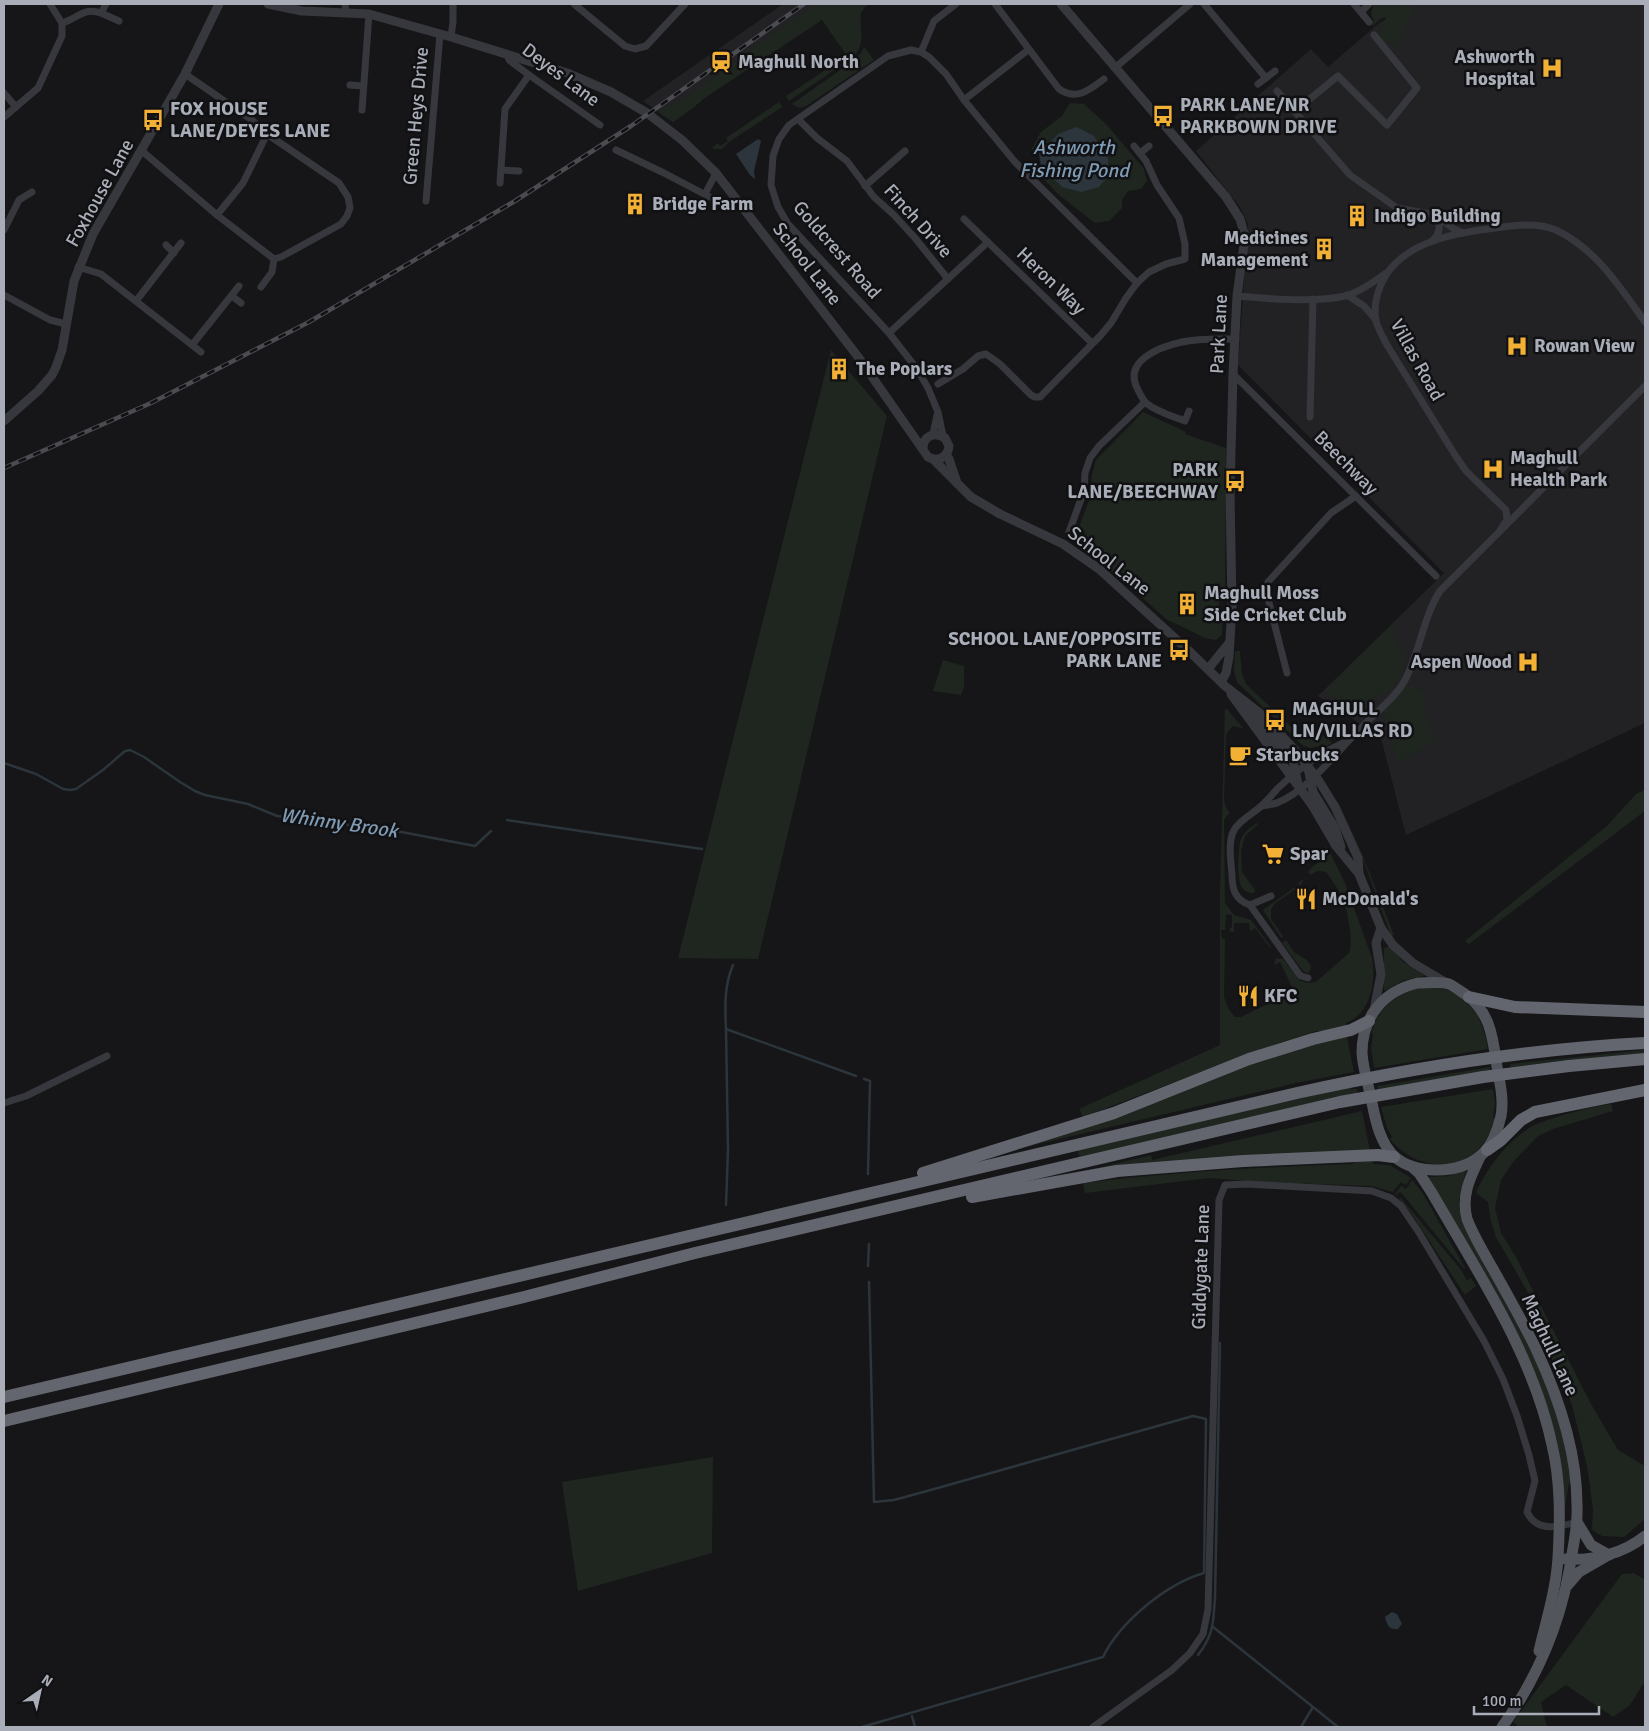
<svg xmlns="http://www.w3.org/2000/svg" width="1649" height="1731" viewBox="0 0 1649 1731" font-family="Signika,sans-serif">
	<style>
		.built { fill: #222225 }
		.green { fill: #1e261f }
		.water { fill: #2c353c }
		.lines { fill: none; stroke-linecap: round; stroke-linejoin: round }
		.stream { stroke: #2c353c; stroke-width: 2.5 }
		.minor { stroke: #37383d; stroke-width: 7 }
		.tertiary { stroke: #37383d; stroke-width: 9 }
		.primary { stroke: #53555c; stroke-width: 11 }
		.motorway { stroke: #63666e; stroke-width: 12 }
		.rail-casing { stroke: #4a4c52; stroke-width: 4.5 }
		.rail { stroke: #111113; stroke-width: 2.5; stroke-dasharray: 8; stroke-linecap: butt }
		.labels { text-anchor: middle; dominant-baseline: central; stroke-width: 5; stroke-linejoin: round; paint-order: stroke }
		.poi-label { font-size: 19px; font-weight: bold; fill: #a8adb8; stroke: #111113; text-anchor: start }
		.street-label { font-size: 19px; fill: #a8adb8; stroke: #111113 }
		.water-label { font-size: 20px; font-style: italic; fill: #7f9bb3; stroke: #111113 }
	</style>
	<rect width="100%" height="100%" fill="#161618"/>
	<g class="built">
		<polygon points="783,4 838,4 706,97 694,107 673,122 643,101"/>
		<polygon points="1406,4 1645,4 1645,723 1406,835 1381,738 1318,696 1444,573 1238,365 1248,224 1240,207 1196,151 1311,49 1328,67 1378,24 1407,6"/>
	</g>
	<g class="green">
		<path d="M816 4H868L861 13C859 30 867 45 852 58L789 101 786 96 847 56 822 20 706 97 694 107 673 122 658 112 668 104 671 108 746 56 744 54Z"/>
		<polygon points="1371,4 1411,4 1412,15 1394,47 1389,41 1384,42 1378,35 1386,17 1380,19 1373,26 1370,23 1374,20 1371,15 1373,6"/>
		<polygon points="864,47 874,60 806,106 799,108 792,104 853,61 861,53"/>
		<polygon points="779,102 782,107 729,142 722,149 715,149 712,148 718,143 720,146 728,141 726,138"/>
		<polygon points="1070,103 1084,104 1107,125 1144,169 1147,181 1141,189 1128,191 1122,200 1122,208 1109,221 1095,223 1058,194 1042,177 1041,167 1062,187 1058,134 1039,153 1031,150 1041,132 1062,116"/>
		<polygon points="831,350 887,416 758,959 678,958"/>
		<polygon points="1143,412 1186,432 1185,434 1226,448 1225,600 1219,602 1219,609 1223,613 1222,635 1216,640 1205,638 1166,619 1126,583 1079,545 1085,532 1079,527 1089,501 1092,475 1096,460"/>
		<polygon points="1392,625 1395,626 1394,640 1405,654 1401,676 1387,694 1377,695 1353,709 1324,691"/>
		<polygon points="1235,651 1240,651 1242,674 1246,684 1303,738 1326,736 1332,743 1323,748 1320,746 1310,748 1302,745 1237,682 1234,671"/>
		<polygon points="943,660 964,666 964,687 961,695 933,691"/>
		<polygon points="1409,686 1414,686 1425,694 1424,708 1434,741 1398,763 1383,710 1404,688"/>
		<path d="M1225 709H1227L1243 728 1233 726 1226 734 1224 799 1225 805 1230 814H1228L1224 820 1225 903 1234 915 1251 920 1271 947 1270 948 1255 928 1250 931 1249 923H1234V932H1230V928L1232 927V915L1226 914 1225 930H1221L1222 939H1225L1224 997 1228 1008 1235 1017H1241L1294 991 1280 962 1274 965 1276 958 1283 959 1300 981 1310 983 1317 981 1349 953C1354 940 1347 908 1341 895 1337 887 1331 879 1326 872L1318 871 1310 875 1308 872C1314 862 1328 861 1325 847H1327L1345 883 1372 958C1376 981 1371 1014 1346 1023L1347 1027 1332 1031H1316L1261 1049 1083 1117 1079 1109 1220 1045V891Z"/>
		<polygon points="1645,790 1645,811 1469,944 1465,941 1607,826 1636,794"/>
		<polygon points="1338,802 1362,854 1394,935 1391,936 1361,854 1337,803"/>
		<path d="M1257 823 1258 824 1245 836 1241 851 1242 872 1255 890 1254 893C1248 893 1244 891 1241 886 1237 878 1238 847 1241 839 1244 832 1251 827 1257 823Z"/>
		<polygon points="1305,878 1300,886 1274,904 1271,910 1271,919 1283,936 1281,938 1263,910 1295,887 1297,888 1300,886 1298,883"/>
		<polygon points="1286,940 1294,952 1307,960 1311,966 1310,972 1307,973 1303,971 1282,943"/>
		<polygon points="1391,946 1403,962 1425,976 1404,980 1384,991 1384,948"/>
		<path d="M1417 988C1452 987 1457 991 1480 1017L1479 1018 1486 1038 1488 1049 1374 1068 1371 1048 1373 1034 1371 1033C1379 1008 1392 997 1417 988Z"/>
		<polygon points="1347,1037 1354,1072 1296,1083 1026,1147 1303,1045"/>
		<polygon points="1645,1050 1645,1054 1511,1068 1510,1064"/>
		<polygon points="1490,1067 1490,1071 1378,1090 1377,1086"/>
		<polygon points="1350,1087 1351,1089 1357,1089 1358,1094 1079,1158 1078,1149"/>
		<path d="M1493 1089 1495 1104 1493 1118 1496 1119C1491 1130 1487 1140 1479 1149 1451 1175 1412 1166 1390 1139L1392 1137 1387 1128 1381 1107Z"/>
		<path d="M1611 1104 1613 1111 1553 1129 1538 1136 1513 1162 1501 1180 1495 1208 1501 1233 1516 1257 1591 1404 1618 1450 1645 1466V1519L1624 1537 1602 1536 1592 1530 1593 1509 1587 1466 1572 1405 1548 1350 1522 1300 1530 1296 1496 1237 1491 1222 1488 1202 1476 1193C1486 1169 1505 1145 1526 1130 1538 1120 1594 1106 1611 1104Z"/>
		<polygon points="1362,1111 1370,1151 1082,1172 1151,1155 1152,1160"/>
		<path d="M1362 1159H1372L1373 1164 1390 1165 1411 1178 1406 1185 1401 1182 1393 1192 1371 1186 1263 1182 1209 1178 1085 1193 1083 1183C1173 1172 1262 1167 1352 1164Z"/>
		<polygon points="1466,1170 1459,1201 1464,1226 1531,1351 1548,1388 1563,1436 1571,1482 1569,1483 1565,1508 1560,1462 1549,1411 1427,1177 1449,1176"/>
		<polygon points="1412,1180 1422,1192 1465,1268 1464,1269 1404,1196 1400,1192 1396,1195 1395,1194 1401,1186 1406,1189"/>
		<polygon points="1400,1197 1462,1271 1467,1281 1471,1278 1476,1286 1465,1295 1411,1213 1399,1199"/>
		<polygon points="713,1457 712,1553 578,1591 562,1482"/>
		<polygon points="1634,1573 1645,1580 1645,1681 1630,1705 1613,1717 1566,1685 1541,1702 1547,1727 1519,1727 1513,1722 1622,1574"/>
	</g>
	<g class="water">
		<polygon points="1077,127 1094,136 1108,158 1108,176 1099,187 1081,192 1062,187 1041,167 1039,153 1058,134"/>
		<polygon points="758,139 761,141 754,171 755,179 750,175 736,154"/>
		<path d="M1392 1612 1397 1614 1402 1624 1398 1629C1389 1630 1387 1625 1385 1617Z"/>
	</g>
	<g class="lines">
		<g class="stream">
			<polyline points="4,763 36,774 63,789 70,790 76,789 103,770 125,751 130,750 144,757 180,782 195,791 205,795 248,804 277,816 391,830 475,846 491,831"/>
			<polyline points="507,820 702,849"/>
			<path d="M726 1029C725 1006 724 986 733 965"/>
			<polyline points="864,1079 870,1081 868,1174"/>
			<polyline points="726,1205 728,1150 726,1029 856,1076"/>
			<polyline points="868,1266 869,1244"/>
			<polyline points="1213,1627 1338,1727"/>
			<path d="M1198 1655C1214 1634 1213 1624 1215 1598L1220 1343"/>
			<polyline points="912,1716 915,1727"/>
			<path d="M862 1727 1103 1657C1120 1622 1166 1584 1204 1573L1206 1419 1193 1416 927 1491 894 1500 874 1502 869 1282"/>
			<polyline points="1301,1727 1313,1707"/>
		</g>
		<g class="minor">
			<polyline points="106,4 101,13 119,21"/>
			<polyline points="345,4 346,13"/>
			<polyline points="574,4 625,46 635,49 646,46 685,4"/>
			<path d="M995 4 1059 89C1077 101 1089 90 1104 79"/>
			<polyline points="1204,4 1266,78"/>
			<polyline points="1354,4 1369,22"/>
			<polyline points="1361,12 1369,4"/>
			<path d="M62 23C79 18 83 7 101 13"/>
			<polyline points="451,37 453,22 453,4"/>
			<polyline points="921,52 934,21 956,4"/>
			<polyline points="507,54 509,60 529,75 600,125"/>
			<polyline points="1116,67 1190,4"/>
			<polyline points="1258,84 1275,71"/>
			<polyline points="350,85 363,86"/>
			<polyline points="1277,91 1350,175 1397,208 1435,215"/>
			<polyline points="4,93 16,107"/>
			<polyline points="964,100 1028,50"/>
			<polyline points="362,110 369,14"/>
			<polyline points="1295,111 1338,76 1387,125 1417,88 1374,35"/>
			<polyline points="4,117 38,88 62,36 62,23 50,4"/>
			<polyline points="798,119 817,138 847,161 874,197 894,215 915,238 948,279"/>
			<polyline points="616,150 664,173 725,205 744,208"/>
			<polyline points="142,151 217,215 274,259 281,257 341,224 347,216 350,208 348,197 339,183 267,134 252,120 185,74"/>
			<polyline points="1140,153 1149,146"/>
			<polyline points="501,170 519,171"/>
			<polyline points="500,183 505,109 529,75"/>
			<polyline points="865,186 905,151"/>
			<polyline points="705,194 716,173"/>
			<polyline points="426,201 440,34"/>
			<polyline points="217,215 243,183 267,134"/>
			<polyline points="964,219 1092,343"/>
			<polyline points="4,230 19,200 32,192"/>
			<path d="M1432 241C1441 233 1441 224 1435 215L1454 229 1463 233"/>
			<polyline points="166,245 174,253"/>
			<polyline points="78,267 101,274 201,352"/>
			<polyline points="261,287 272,272 274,259"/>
			<polyline points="4,295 50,320 66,324"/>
			<polyline points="1347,295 1364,306 1376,320"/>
			<polyline points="232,296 241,303"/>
			<path d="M1237 296C1268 299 1315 303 1345 296 1360 292 1374 282 1386 273"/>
			<polyline points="136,301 181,243"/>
			<polyline points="889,333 988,242"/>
			<polyline points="192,345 239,286"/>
			<polyline points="1233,374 1436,576"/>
			<polyline points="938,384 963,369 978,356 986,354 1000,364 1031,395 1035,397 1040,397 1100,336 1111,323 1126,298 1137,283 1149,272 1166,264 1185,259 1185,244 1179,218 1157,185 1146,161 1134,146"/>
			<path d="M1189 411 1185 421C1172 416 1157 412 1146 403 1143 400 1140 394 1138 390 1122 361 1159 347 1182 342 1199 338 1218 339 1236 339"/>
			<polyline points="1310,417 1313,299"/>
			<polyline points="933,434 937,415"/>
			<polyline points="943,436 938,412 928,388 917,369 889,333 788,224 778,207 771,185 773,156 779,139 789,125 888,56 911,50 921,52 929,57 946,74 964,100 1015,162 1137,283"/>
			<path d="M1501 529 1507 520 1506 510 1466 471 1455 455 1387 345C1383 337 1378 329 1376 321 1374 310 1376 297 1380 287 1396 245 1448 234 1488 229 1510 226 1535 221 1556 230 1596 249 1620 287 1645 322"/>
			<polyline points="1069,532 1084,491 1085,473 1090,458 1099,446 1145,402"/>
			<polyline points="1287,673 1266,591 1268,582 1331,513 1356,496"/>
			<path d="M1262 806C1267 805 1273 804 1277 803 1310 789 1337 751 1362 727 1377 711 1398 696 1407 676 1420 649 1424 616 1440 591L1645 386"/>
			<polyline points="1250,905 1271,896"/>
			<path d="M1308 978 1301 976 1299 974 1250 905C1235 900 1232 889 1232 875 1231 862 1228 844 1233 832 1238 821 1253 814 1261 806 1267 801 1272 795 1277 789 1296 771 1319 754 1343 743"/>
			<polyline points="4,1103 26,1096 107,1056"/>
			<path d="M1093 1727 1172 1670 1190 1653 1203 1634 1208 1609 1219 1200 1225 1185 1247 1184 1372 1191 1391 1198 1401 1206 1418 1231 1484 1341 1503 1379 1517 1416 1529 1455 1535 1481 1527 1512C1537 1533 1559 1527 1577 1522"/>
		</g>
		<g class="tertiary">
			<polyline points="268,4 302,11 369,14 451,37 567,73 611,92 647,113 682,140 716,173 859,358 928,457 933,459 971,497 1000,514 1063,544 1099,569 1188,650 1225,686 1261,714 1296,751 1319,781 1335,807 1358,858 1359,874"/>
			<polyline points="1061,4 1226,197 1240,219 1245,237 1237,296 1233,374 1230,492 1232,606 1229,657 1226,673 1221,682"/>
			<polyline points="4,421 38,391 52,375 56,367 62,350 74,281 93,234 185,74 219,4"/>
			<path d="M923 449C923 436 934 431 945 438L949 446C948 455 942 460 933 459"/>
			<polyline points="946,454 949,459 957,483"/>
			<polyline points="1208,669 1229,643"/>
			<polyline points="1231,694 1312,805 1336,846 1359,874 1381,928 1393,945 1413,963 1445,982"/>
			<polyline points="1252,712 1293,761 1298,784"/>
			<polyline points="1308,768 1313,792 1335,828 1341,847"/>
			<polyline points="1374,1010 1381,974 1376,943 1381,928"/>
		</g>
		<g class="primary">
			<path d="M1418 983C1427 983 1440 981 1449 984 1454 986 1460 991 1465 994 1491 1012 1493 1039 1497 1067 1500 1083 1504 1100 1501 1116 1498 1130 1491 1148 1480 1156 1459 1174 1416 1175 1395 1157 1379 1143 1375 1117 1371 1098 1368 1084 1363 1068 1362 1053 1362 1017 1383 991 1418 983Z"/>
			<path d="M1480 1157C1470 1178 1461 1195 1467 1219 1474 1237 1484 1253 1493 1269 1508 1296 1523 1322 1536 1349 1559 1398 1577 1451 1577 1505 1578 1522 1575 1537 1572 1554 1563 1616 1539 1676 1502 1727"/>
			<path d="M1411 1166 1419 1173 1432 1193C1478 1273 1533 1354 1552 1445 1561 1482 1560 1521 1558 1558 1556 1590 1546 1621 1539 1651"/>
			<polyline points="1577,1522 1591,1545 1609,1555"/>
			<path d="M1565 1559C1593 1561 1623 1554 1645 1536"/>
			<polyline points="1567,1586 1579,1572 1605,1557"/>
		</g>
		<g class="motorway">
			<polyline points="1469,997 1515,1007 1645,1012"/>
			<polyline points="1487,1150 1501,1140 1521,1120 1535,1112 1645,1090"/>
			<polyline points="923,1173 1114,1113 1249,1059 1313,1039 1351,1030 1369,1021"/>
			<polyline points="972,1197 1117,1171 1243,1161 1378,1155 1394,1157"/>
			<path d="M4 1397 1297 1093C1410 1068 1530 1049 1645 1043"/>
			<polyline points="4,1421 524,1297 695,1253 1340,1102 1483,1077 1569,1066 1645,1059"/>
		</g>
		<g class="rail-casing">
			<polyline id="rail" points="4,468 151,403 309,322 515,201 631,126 804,4"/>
		</g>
		<use href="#rail" class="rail"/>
	</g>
	<defs>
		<g id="station-bare" transform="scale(1.725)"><path d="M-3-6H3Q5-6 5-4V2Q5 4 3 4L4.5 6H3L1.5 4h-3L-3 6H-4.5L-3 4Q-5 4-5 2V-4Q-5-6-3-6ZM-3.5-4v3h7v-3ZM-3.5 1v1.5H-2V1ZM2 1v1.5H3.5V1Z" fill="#f2b134" stroke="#111113" stroke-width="2.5" paint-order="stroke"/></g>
		<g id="hospital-bare" transform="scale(1.725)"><path d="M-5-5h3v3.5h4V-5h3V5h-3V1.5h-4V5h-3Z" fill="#f2b134" stroke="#111113" stroke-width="2.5" paint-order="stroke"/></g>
		<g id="bus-bare" transform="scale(1.725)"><path d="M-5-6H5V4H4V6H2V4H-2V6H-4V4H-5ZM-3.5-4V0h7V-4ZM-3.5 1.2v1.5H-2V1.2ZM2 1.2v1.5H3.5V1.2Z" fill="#f2b134" stroke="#111113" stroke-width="2.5" paint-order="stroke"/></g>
		<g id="building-bare" transform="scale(1.725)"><path d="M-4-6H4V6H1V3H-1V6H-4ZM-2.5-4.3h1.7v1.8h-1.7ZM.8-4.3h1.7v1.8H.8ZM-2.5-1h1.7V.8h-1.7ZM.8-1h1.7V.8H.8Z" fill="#f2b134" stroke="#111113" stroke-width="2.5" paint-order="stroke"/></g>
		<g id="cafe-bare" transform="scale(1.725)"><path d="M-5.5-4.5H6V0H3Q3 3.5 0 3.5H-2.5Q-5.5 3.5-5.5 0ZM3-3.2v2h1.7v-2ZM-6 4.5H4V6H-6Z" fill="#f2b134" stroke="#111113" stroke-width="2.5" paint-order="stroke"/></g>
		<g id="supermarket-bare" transform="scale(1.725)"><path d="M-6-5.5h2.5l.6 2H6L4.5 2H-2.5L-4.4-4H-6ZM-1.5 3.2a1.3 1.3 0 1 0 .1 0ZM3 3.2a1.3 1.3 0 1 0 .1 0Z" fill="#f2b134" stroke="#111113" stroke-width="2.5" paint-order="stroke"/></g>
		<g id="restaurant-bare" transform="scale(1.725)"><path d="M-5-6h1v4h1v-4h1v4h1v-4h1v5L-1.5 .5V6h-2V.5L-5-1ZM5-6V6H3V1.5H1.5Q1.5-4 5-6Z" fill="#f2b134" stroke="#111113" stroke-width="2.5" paint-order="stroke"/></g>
	</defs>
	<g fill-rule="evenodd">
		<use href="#station-bare" x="721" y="62"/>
		<use href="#hospital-bare" x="1552" y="68"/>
		<use href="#bus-bare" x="1163" y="116"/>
		<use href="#bus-bare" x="153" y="120"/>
		<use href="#building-bare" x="635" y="204"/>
		<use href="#building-bare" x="1357" y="216"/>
		<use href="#building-bare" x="1324" y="249"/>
		<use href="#hospital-bare" x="1517" y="346"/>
		<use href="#building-bare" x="839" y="369"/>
		<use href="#hospital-bare" x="1493" y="469"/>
		<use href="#bus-bare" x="1235" y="481"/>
		<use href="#building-bare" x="1187" y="604"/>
		<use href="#bus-bare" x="1179" y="650"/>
		<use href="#hospital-bare" x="1528" y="662"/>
		<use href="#bus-bare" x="1275" y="720"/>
		<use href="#cafe-bare" x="1240" y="755"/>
		<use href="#supermarket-bare" x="1273" y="854"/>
		<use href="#restaurant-bare" x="1306" y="899"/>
		<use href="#restaurant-bare" x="1248" y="996"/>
	</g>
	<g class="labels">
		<g class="poi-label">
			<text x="1535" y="57" text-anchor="end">Ashworth<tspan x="1535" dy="22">Hospital</tspan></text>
			<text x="738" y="62">Maghull North</text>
			<text x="1180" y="105">PARK LANE/NR<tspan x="1180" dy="22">PARKBOWN DRIVE</tspan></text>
			<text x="170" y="109">FOX HOUSE<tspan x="170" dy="22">LANE/DEYES LANE</tspan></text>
			<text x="652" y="204">Bridge Farm</text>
			<text x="1374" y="216">Indigo Building</text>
			<text x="1308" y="238" text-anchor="end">Medicines<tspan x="1308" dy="22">Management</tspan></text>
			<text x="1534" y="346">Rowan View</text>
			<text x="856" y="369">The Poplars</text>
			<text x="1510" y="458">Maghull<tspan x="1510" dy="22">Health Park</tspan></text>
			<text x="1218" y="470" text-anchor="end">PARK<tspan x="1218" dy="22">LANE/BEECHWAY</tspan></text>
			<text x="1204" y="593">Maghull Moss<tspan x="1204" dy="22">Side Cricket Club</tspan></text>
			<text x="1162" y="639" text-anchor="end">SCHOOL LANE/OPPOSITE<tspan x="1162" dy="22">PARK LANE</tspan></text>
			<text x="1512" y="662" text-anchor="end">Aspen Wood</text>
			<text x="1292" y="709">MAGHULL<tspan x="1292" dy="22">LN/VILLAS RD</tspan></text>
			<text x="1256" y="755">Starbucks</text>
			<text x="1290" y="854">Spar</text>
			<text x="1322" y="899">McDonald's</text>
			<text x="1264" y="996">KFC</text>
		</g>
		<g class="street-label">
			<text transform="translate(561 75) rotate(37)">Deyes Lane</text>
			<text transform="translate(416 116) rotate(-85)">Green Heys Drive</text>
			<text transform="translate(100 193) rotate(-61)">Foxhouse Lane</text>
			<text transform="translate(918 221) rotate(48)">Finch Drive</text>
			<text transform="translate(837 250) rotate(49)">Goldcrest Road</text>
			<text transform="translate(807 264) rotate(52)">School Lane</text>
			<text transform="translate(1051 281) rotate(44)">Heron Way</text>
			<text transform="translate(1219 334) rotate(-87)">Park Lane</text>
			<text transform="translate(1417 360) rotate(61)">Villas Road</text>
			<text transform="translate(1346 463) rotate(45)">Beechway</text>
			<text transform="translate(1109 561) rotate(38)">School Lane</text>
			<text transform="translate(1201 1267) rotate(-88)">Giddygate Lane</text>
			<text transform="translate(1550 1345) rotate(65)">Maghull Lane</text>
		</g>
		<g class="water-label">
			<text x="1074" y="147">Ashworth<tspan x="1074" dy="23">Fishing Pond</tspan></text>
			<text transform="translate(339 823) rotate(8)">Whinny Brook</text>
		</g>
	</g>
	<rect width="1649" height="1731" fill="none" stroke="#a8adb8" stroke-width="10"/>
	<g transform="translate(40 1691) rotate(34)" stroke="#111113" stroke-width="4" paint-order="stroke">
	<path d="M0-4L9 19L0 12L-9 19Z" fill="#a8adb8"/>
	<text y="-8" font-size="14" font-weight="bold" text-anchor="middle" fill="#a8adb8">N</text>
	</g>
	<path d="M1474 1706v8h125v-8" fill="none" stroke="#a8adb8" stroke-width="2.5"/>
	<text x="1482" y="1706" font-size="15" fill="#a8adb8" stroke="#111113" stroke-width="4" paint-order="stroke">100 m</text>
</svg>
